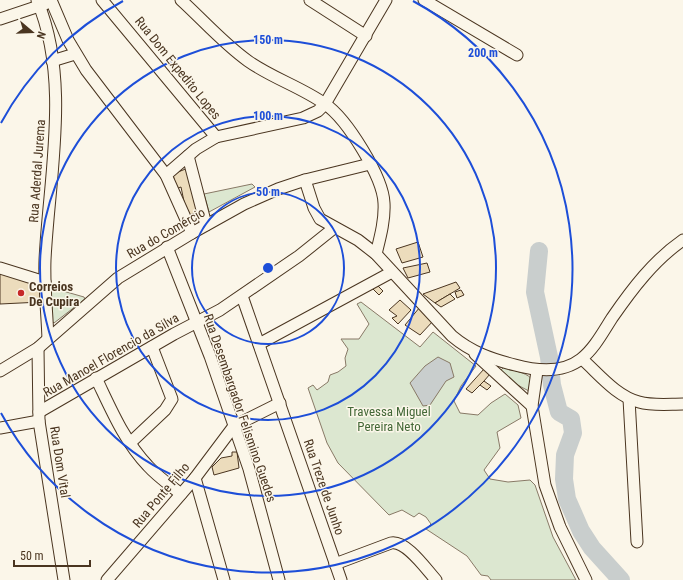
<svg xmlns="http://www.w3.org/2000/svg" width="683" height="580" viewBox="0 0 683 580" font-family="'Roboto Condensed',sans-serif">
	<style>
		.green { fill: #dce7d0; stroke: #887966 }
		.water { fill: #c9cecd; stroke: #887966 }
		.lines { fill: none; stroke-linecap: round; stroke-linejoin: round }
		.river { stroke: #c9cecd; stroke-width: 18 }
		.building { fill: #ecdcbc; stroke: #4a3520 }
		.minor-casing { stroke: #4a3520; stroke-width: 13 }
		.minor { stroke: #fbf6e9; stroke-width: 11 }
		.ring { fill: none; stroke: #1d4ed8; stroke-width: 2 }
		.poi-dot { fill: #c62828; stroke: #fbf6e9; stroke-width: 1.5 }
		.labels { text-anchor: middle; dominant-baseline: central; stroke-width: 3; stroke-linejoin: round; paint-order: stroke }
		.street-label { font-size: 13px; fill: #4a3520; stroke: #fbf6e9 }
		.poi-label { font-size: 13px; font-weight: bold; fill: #4a3520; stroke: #fbf6e9; text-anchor: start }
		.park-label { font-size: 13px; fill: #436837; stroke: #fbf6e9 }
		.centre { fill: #1d4ed8; stroke: #fbf6e9; stroke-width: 2 }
		.ring-label { font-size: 12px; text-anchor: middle; font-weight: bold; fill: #1d4ed8; stroke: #fbf6e9; stroke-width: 3; stroke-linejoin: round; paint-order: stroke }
	</style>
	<rect width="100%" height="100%" fill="#fbf6e9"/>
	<g class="green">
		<polygon points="252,184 255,187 209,212 204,194"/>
		<polygon points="49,287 84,297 85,299 54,323 51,320"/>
		<polygon points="361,302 420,347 433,332 476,366 461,386 454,401 460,413 478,415 491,403 505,394 518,405 521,418 497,432 500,448 484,470 490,479 508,482 530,480 535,485 553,537 576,580 491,580 488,576 481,575 467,556 426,529 431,524 426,517 419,513 414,517 402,510 389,515 338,463 327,443 308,388 313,385 317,390 328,382 330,375 338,372 346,366 345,358 348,349 341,339 359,339 369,324 357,304"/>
		<path d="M505 366C515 373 529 371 534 383L529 391C519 386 506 379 500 371Z"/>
	</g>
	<polygon class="water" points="438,357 450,363 454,377 446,381 430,405 423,406 410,383 425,366"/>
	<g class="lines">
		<polyline class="river" points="539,251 535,292 549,357 552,385 559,412 571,419 573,433 565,455 564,479 567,499 581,531 592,548 621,580"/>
	</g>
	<g class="building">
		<polygon points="188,168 201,211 187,216 181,187 176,189 173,174"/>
		<polygon points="418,242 423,257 402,263 396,249"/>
		<polygon points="427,263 430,272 408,278 403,268"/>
		<polygon points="0,272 41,284 41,302 0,304"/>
		<polygon points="456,282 460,288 435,303 423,294"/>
		<polygon points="377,285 383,291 379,295 373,289"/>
		<polygon points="461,290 464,295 457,298 455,292"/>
		<polygon points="450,294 455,299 441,307 435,303"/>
		<polygon points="400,300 411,310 398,324 392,318 397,316 389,310"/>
		<polygon points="420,307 434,320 420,335 405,325"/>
		<polygon points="484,369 490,374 484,381 472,393 466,389"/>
		<polygon points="484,381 491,386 487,390 480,385"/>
		<polygon points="232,452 237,452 239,468 214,475 212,467 221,458 232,456"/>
	</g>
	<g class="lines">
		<g class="minor-casing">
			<g id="minor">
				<path d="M37 0C71 80 49 176 45 260 44 286 47 312 48 339"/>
				<polyline points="51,0 68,40 86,70 166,175 192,233"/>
				<polyline points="102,0 216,137"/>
				<path d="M181 0C203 20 224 44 248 61 272 78 301 87 325 104 347 119 383 177 384 203 385 220 380 238 376 254"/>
				<polyline points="310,0 366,36"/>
				<polyline points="424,0 517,55"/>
				<polyline points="0,19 45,4"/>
				<polyline points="52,61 75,54"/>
				<polyline points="188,156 206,225"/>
				<polyline points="166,175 196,149 216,137 303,118 318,111 325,104 386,0"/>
				<path d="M305 180 314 208 320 219 358 240 376 254 452 336C471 352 491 359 515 365 537 371 562 374 581 359 594 349 603 332 612 318 632 289 654 260 683 240"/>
				<polyline points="167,247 210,356 249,469 279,580"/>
				<polyline points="0,268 45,282"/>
				<polyline points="242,296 341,580"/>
				<polyline points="259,344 392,272"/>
				<polyline points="38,348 39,421 64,580"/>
				<polyline points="475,354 532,406"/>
				<path d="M582 359C599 374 616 396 639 402 653 406 669 404 683 404"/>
				<polyline points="0,371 38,348 118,278 192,233 244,204 278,189 305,180 370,164"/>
				<polyline points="537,371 532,406 545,485 560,527 586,580"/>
				<path d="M96 378C111 409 124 441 148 466 158 477 170 485 181 494"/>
				<polyline points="629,399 637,542"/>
				<polyline points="39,412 174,334 220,310 299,256 334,228"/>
				<polyline points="0,428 39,421"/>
				<polyline points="130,443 165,410 172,399 152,347"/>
				<polyline points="195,478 224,580"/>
				<path d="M335 564 391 543C406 540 426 569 436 580"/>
				<polyline points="107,580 195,478 234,426 280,403"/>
			</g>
		</g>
		<use href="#minor" class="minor"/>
	</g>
	<g class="ring">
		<circle cx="268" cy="268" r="76"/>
		<circle cx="268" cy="268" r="152"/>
		<circle cx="268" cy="268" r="228"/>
		<path d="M1 123A304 304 0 0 1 123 1M413 1A304 304 0 1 1 1 413"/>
	</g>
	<circle class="poi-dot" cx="21" cy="293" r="4"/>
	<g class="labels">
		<g class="street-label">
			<text transform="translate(178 68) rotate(51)">Rua Dom Expedito Lopes</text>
			<text transform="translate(37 171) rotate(-86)">Rua Aderdal Jurema</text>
			<text transform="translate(166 233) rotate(-30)">Rua do Comércio</text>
			<text transform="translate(111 355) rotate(-30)">Rua Manoel Florencio da Silva</text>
			<text transform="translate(240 408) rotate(71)">Rua Desembargador Felismino Guedes</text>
			<text transform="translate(60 462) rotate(81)">Rua Dom Vital</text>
			<text transform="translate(324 487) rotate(71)">Rua Treze de Junho</text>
			<text transform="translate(161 495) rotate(-50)">Rua Ponte Filho</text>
		</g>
		<g class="poi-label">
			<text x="29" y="286">Correios<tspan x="29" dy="15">De Cupira</tspan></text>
		</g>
		<g class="park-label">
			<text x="389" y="411">Travessa Miguel<tspan x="389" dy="15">Pereira Neto</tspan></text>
		</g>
	</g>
	<circle cx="268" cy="268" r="6" class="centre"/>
	<g class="ring-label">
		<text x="268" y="44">150 m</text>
		<text x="483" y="57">200 m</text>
		<text x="268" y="120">100 m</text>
		<text x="268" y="196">50 m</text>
	</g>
	<g transform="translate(32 32) rotate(109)" stroke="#fbf6e9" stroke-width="3" paint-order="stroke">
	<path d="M0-3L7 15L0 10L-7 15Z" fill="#4a3520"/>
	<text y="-6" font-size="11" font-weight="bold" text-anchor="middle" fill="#4a3520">N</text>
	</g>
	<path d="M14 560v6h76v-6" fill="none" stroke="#4a3520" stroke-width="2"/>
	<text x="20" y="560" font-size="12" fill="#4a3520" stroke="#fbf6e9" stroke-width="3" paint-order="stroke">50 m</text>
</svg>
